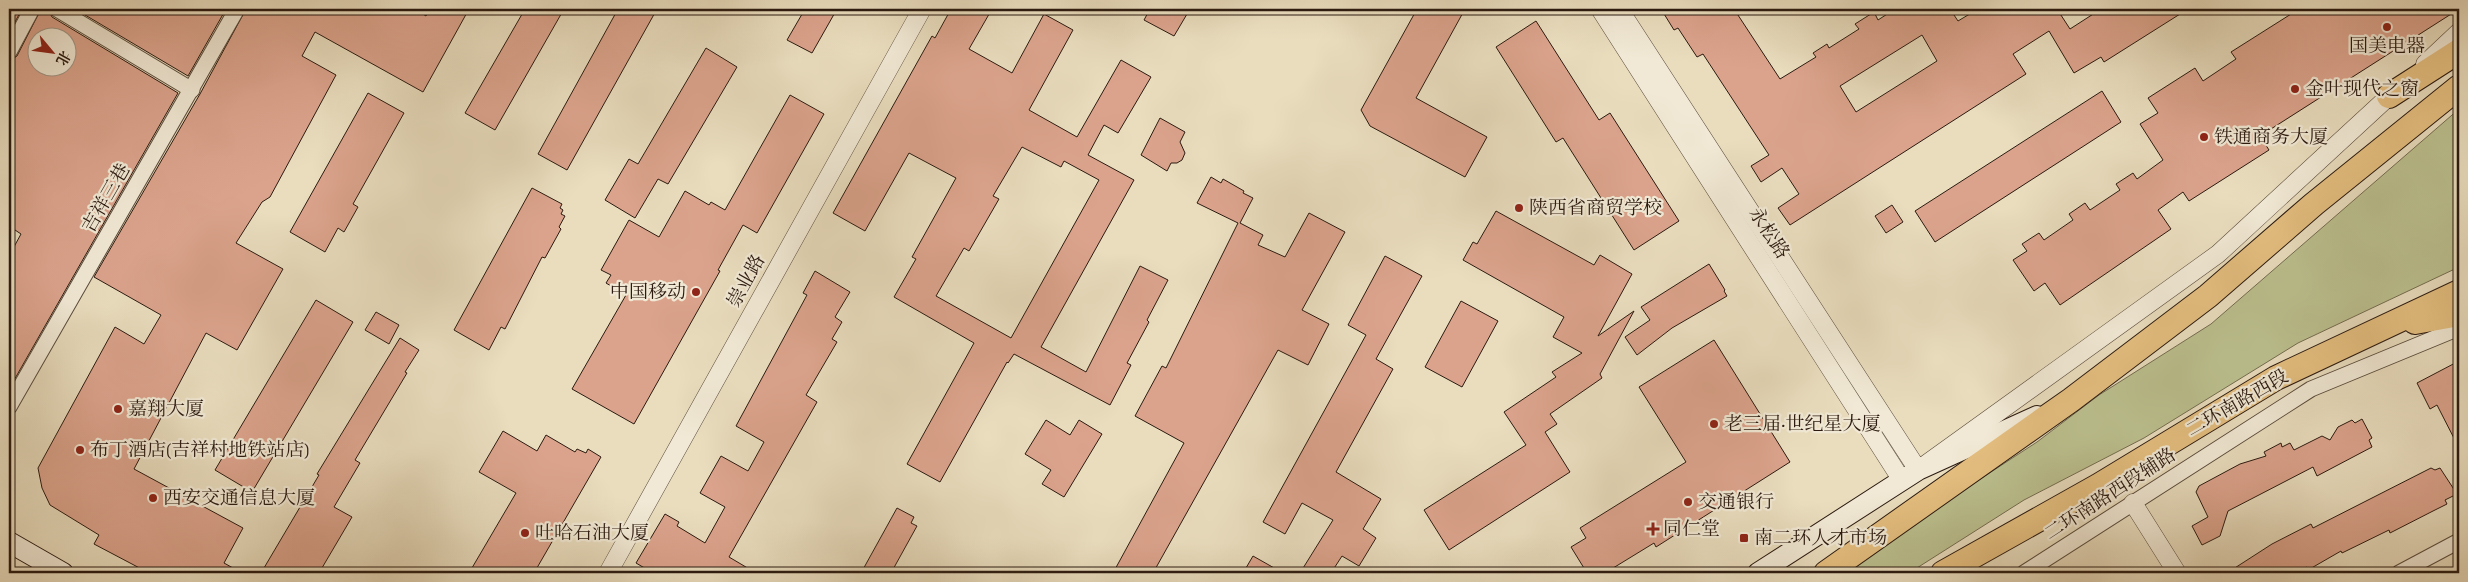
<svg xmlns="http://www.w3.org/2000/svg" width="2468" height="582" viewBox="0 0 2468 582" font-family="Alegreya,'Noto Serif SC',serif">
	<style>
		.green { fill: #bbbf8e; stroke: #736c4f }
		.building { fill: #dba38c; stroke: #2b1a10; fill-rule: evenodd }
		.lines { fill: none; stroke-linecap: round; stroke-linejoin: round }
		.minor-casing { stroke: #5a4b3c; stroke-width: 17 }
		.tertiary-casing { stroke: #5a4b3c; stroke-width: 19 }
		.secondary-casing { stroke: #2b1a10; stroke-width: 22 }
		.trunk-casing { stroke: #2b1a10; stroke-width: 26 }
		.minor { stroke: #f1e9d5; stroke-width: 15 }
		.tertiary { stroke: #f1e9d5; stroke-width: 18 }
		.secondary { stroke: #f1e9d5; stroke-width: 20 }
		.trunk { stroke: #e4be7f; stroke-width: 24 }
		.poi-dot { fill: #8f2418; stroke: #f1e9d5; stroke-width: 2 }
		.labels { text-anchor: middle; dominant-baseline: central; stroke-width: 4.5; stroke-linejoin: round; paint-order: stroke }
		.poi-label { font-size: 19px; fill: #2b1a10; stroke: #f1e9d5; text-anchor: start }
		.street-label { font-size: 19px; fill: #2b1a10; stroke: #f1e9d5 }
	</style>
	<rect width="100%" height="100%" fill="#e9ddbe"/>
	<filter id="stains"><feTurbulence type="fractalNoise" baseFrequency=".004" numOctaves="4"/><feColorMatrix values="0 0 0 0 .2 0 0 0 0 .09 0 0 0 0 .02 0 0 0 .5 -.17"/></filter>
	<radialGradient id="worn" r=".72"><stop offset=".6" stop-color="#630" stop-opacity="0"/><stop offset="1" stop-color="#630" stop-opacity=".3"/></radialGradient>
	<polygon class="green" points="2459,109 2459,267 2298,343 2144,438 2024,500 1909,573 1836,573 2037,442 2099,395 2211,324"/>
	<g class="building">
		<polygon points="9,9 22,9 9,33"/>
		<path d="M41 9H48L52 17 178 93 9 389V256L21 234 9 226V61L17 56ZM38 38H68V68H38Z"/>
		<polygon points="75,9 226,9 188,76"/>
		<polygon points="246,9 415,9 426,16 430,9 469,9 423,92 315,32 302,56 336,75 270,197 262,202 236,243 283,269 237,350 206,333 134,469 243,528 224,563 242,573 149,573 94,544 99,535 50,505 42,488 38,468 115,327 144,344 161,315 94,277 200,94"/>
		<polygon points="525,9 564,9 495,130 465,113"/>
		<polygon points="618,9 657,9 567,170 538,154"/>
		<polygon points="805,9 837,9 812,53 787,40"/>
		<path d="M951 9H992L969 49 1012 73 1044 14 1073 30 1029 110 1077 137 1121 60 1151 77 1118 133 1104 125 1088 155 1134 180 1041 347 1086 372 1140 266 1168 280 1147 320 1149 322 1127 363 1131 365 1110 405 1014 354 1008 363 1007 362 940 482 907 464 974 343 894 297 916 259 912 257 956 178 909 153 865 231 833 213 932 36 935 38ZM1022 147 1061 167 1064 161 1099 180 1011 338 936 296 964 248 969 251 999 199 993 196Z"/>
		<polygon points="1150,9 1190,9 1174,36 1144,20"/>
		<polygon points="1417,9 1465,9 1416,98 1487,137 1465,177 1370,126 1361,110"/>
		<path d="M1661 9H1734L1780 79 1816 57 1813 53 1827 44 1829 48 1859 29 1855 24 1874 12 1878 20 1895 9H1950L1958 21 1978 9H2057L2070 29 2101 9H2188L2104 62 2101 57 2074 73 2049 31 2013 54 2026 74 1790 225 1778 208 1799 194 1782 168 1761 182 1751 166 1769 155 1703 54 1697 57 1678 28 1674 30ZM1922 35 1937 61 1856 112 1840 86Z"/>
		<polygon points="2299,9 2459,9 2260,136 2269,150 2189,201 2183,192 2158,210 2171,229 2060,305 2045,283 2034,291 2013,260 2027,251 2022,244 2039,233 2044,240 2073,220 2069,214 2085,203 2090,210 2120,190 2116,184 2133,173 2137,179 2163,160 2140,124 2158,113 2148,98 2195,68 2203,81 2236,59 2231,52"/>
		<polygon points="1536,21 1599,120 1610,113 1679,221 1634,250 1563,138 1556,142 1496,47"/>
		<polygon points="706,48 737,67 668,184 658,179 635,218 605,200 629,159 638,164"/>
		<polygon points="2102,91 2121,122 1935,242 1915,211"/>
		<polygon points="368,93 404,113 353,204 358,207 344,232 338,228 325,252 290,232"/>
		<polygon points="790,95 824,114 757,233 743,225 718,270 720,271 634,424 572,389 626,295 606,283 611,275 601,270 629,220 659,237 685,191 709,205 711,202 725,210"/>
		<polygon points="1160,118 1185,132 1180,142 1185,153 1182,160 1177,163 1171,163 1167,171 1141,155"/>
		<polygon points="1211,177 1221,183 1223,179 1244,191 1243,193 1253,198 1240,223 1263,235 1258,245 1285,257 1309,213 1345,232 1302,310 1329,324 1308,365 1278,350 1153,573 1113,573 1184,443 1135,416 1162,366 1166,368 1238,223 1197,203"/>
		<polygon points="532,188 562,204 560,208 563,210 561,214 565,216 559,227 561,229 545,258 542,257 505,329 501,327 489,350 454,330"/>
		<polygon points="1892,205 1903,222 1886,233 1875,216"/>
		<polygon points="1496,211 1594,265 1600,255 1632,274 1598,336 1634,311 1600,374 1602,378 1550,414 1557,424 1545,432 1570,472 1449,550 1424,510 1526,445 1504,412 1556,377 1552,372 1582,353 1553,337 1564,317 1463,260 1473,242 1477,244"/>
		<polygon points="1385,256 1422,276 1376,359 1393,369 1336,472 1381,499 1363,529 1376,538 1359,566 1342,556 1331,573 1300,573 1333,520 1302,503 1285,534 1263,522 1366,335 1348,325"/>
		<polygon points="1709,264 1725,290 1724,291 1727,296 1672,328 1637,355 1625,337 1650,320 1641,307"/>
		<polygon points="815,271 850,292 835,317 842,322 832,339 837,342 806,395 817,402 729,557 756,573 653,573 636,563 665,514 679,522 677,526 705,543 725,507 700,493 721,456 748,471 764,442 736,426 807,295 803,293"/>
		<polygon points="316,300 353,322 252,492 215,470"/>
		<polygon points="1461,301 1498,321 1462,387 1425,367"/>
		<polygon points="376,312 399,325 389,344 365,330"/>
		<polygon points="400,338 419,350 405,372 407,373 355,460 360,463 334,507 352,517 319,573 261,573 319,475 317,474"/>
		<polygon points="1714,340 1790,462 1656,547 1654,543 1605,573 1587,573 1571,547 1586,538 1580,528 1686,462 1639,387"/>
		<polygon points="2459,361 2459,448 2437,405 2430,409 2417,383"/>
		<polygon points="2362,419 2372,438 2369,440 2372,447 2317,476 2313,467 2228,511 2220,536 2202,545 2192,526 2208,517 2196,492 2199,486 2240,464 2266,456 2264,452 2281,443 2282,447 2290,443 2294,450 2322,436 2330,440 2338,427 2352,420 2355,423"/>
		<polygon points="1046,420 1070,435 1079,420 1102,434 1064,497 1042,484 1051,470 1025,454"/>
		<polygon points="503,431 537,451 546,435 575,452 577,449 586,453 588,449 601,457 534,573 469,573 516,493 479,472"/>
		<polygon points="2431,468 2435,470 2440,468 2457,494 2445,500 2447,504 2433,511 2390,533 2389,530 2342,553 2341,551 2308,570 2307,567 2295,573 2227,573 2272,544 2311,524 2313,528"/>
		<polygon points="897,508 914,517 911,523 917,526 891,573 861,573"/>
		<polygon points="1253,556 1283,573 1243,573"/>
	</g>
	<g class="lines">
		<g class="minor-casing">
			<g id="minor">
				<polyline points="57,9 192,90"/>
				<polyline points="9,52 32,9"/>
				<polyline points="9,407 237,9"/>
				<polyline points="2024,573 2311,389 2459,328"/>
				<polyline points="2399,573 2459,541"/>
			</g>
		</g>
		<g class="tertiary-casing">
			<g id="tertiary">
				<polyline points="1600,9 1901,479"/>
				<polyline points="1619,9 1918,470 2218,254 2398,88"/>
				<polyline points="2425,64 2459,32"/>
				<polyline points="2133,503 2177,573"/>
				<polyline points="608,573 922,9"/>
			</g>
		</g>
		<g class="secondary-casing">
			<g id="secondary">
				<polyline points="9,542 63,573"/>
				<polyline points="1758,573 1918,470 2037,416"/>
			</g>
		</g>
		<g class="trunk-casing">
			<g id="trunk">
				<polyline points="2389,96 2459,51"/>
				<polyline points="2415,322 2459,314"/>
				<polyline points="1826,573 2071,400 2208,296 2314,204 2459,87"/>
				<polyline points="1943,573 2098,486 2276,378 2459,292"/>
			</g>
		</g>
		<use href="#minor" class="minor"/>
		<use href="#tertiary" class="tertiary"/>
		<use href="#secondary" class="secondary"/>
		<use href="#trunk" class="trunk"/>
	</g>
	<g class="poi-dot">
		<circle cx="2387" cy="27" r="5"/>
		<circle cx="2295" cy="89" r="5"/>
		<circle cx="2204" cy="137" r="5"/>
		<circle cx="1519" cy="208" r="5"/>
		<circle cx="696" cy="292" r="5"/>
		<circle cx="118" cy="409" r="5"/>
		<circle cx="1714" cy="424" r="5"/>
		<circle cx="80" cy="450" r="5"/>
		<circle cx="153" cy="498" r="5"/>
		<circle cx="1688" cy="502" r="5"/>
		<path d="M1650.5 521.5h5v5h5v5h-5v5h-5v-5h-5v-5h5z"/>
		<circle cx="525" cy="533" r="5"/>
		<rect x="1739" y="533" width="10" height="10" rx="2.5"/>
	</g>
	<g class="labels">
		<g class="poi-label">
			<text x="2387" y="46" text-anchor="middle">国美电器</text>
			<text x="2305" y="89">金叶现代之窗</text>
			<text x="2214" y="137">铁通商务大厦</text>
			<text x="1529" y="208">陕西省商贸学校</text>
			<text x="686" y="292" text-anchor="end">中国移动</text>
			<text x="128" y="409">嘉翔大厦</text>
			<text x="1724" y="424">老三届·世纪星大厦</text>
			<text x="90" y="450">布丁酒店(吉祥村地铁站店)</text>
			<text x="163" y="498">西安交通信息大厦</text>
			<text x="1698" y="502">交通银行</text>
			<text x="1663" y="529">同仁堂</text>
			<text x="535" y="533">吐哈石油大厦</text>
			<text x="1754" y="538">南二环人才市场</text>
		</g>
		<g class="street-label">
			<text transform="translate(106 198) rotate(-60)">吉祥三巷</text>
			<text transform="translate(1769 233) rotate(57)">永松路</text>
			<text transform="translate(746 281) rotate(-61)">崇业路</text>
			<text transform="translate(2237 403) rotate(-30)">二环南路西段</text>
			<text transform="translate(2110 494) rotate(-33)">二环南路西段辅路</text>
		</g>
	</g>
	<rect width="2468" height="582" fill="none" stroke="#e9ddbe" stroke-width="30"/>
	<rect x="10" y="10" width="2448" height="562" fill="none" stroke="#2b1a10" stroke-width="2.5"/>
	<rect x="15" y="15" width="2438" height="552" fill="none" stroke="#2b1a10"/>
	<g transform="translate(52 52) rotate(119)"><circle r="24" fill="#f1e9d5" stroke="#a29686"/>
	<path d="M0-4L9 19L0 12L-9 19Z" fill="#8f2418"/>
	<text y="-8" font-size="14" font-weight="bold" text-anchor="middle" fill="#2b1a10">北</text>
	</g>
	<rect width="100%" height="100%" filter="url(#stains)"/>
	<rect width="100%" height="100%" fill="url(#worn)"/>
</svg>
